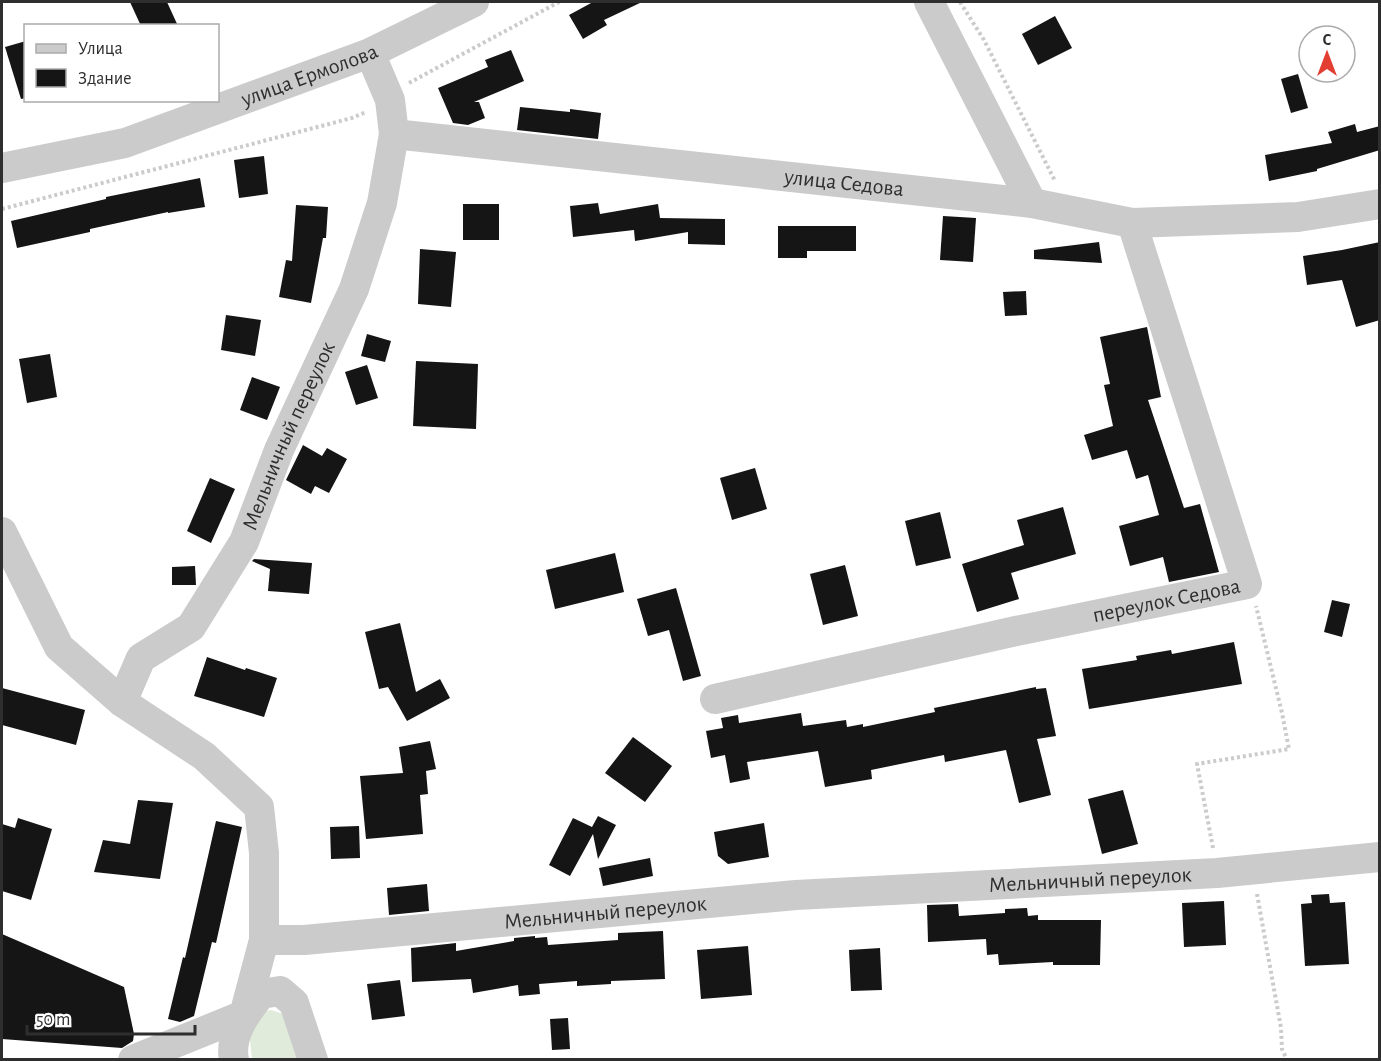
<svg xmlns="http://www.w3.org/2000/svg" width="1381" height="1061" viewBox="0 0 1381 1061" font-family="'Alegreya Sans',sans-serif">
	<style>
		.green { fill: #e1ebdb }
		.building { fill: #151515 }
		.lines { fill: none; stroke-linecap: round; stroke-linejoin: round }
		.path { stroke: #cbcbcb; stroke-width: 4; stroke-dasharray: 3 3; stroke-linecap: butt }
		.minor { stroke: #cbcbcb; stroke-width: 30 }
		.labels { text-anchor: middle; dominant-baseline: central; stroke-width: 6; stroke-linejoin: round; paint-order: stroke }
		.street-label { font-size: 22px; fill: #2e2e2e; stroke: #fff }
	</style>
	<rect width="100%" height="100%" fill="#fff"/>
	<polygon class="green" points="271,1010 290,1016 303,1059 252,1059 249,1031 263,1011"/>
	<g class="building">
		<polygon points="130,2 167,2 178,26 141,26"/>
		<polygon points="593,2 642,2 604,20 607,25 583,39 569,15"/>
		<polygon points="1055,16 1072,48 1038,65 1022,34"/>
		<polygon points="26,41 26,98 21,99 5,47"/>
		<polygon points="511,50 524,81 474,102 479,102 485,118 468,125 453,123 438,88 488,67 485,60"/>
		<polygon points="1298,74 1308,108 1291,113 1281,79"/>
		<polygon points="520,107 570,112 570,109 601,113 598,139 517,130"/>
		<polygon points="1355,124 1357,132 1380,126 1380,150 1317,169 1317,171 1269,181 1265,155 1332,143 1328,132"/>
		<polygon points="264,156 268,194 239,198 234,160"/>
		<polygon points="200,178 205,207 168,213 168,212 90,229 90,232 17,248 11,221 106,199 106,197"/>
		<polygon points="598,203 600,214 658,204 660,218 725,219 725,245 688,244 688,232 635,241 634,230 573,237 570,206"/>
		<rect x="463" y="204" width="36" height="36"/>
		<polygon points="296,205 328,207 326,238 323,238 311,303 279,297 286,260 292,261"/>
		<polygon points="943,216 976,218 973,262 940,260"/>
		<polygon points="778,226 856,226 856,251 807,251 807,258 778,258"/>
		<polygon points="1099,242 1102,263 1034,259 1034,250"/>
		<polygon points="1380,242 1380,320 1356,327 1342,280 1307,285 1303,256 1342,250"/>
		<polygon points="420,249 456,252 451,307 418,304"/>
		<polygon points="1026,291 1027,315 1005,316 1003,292"/>
		<polygon points="226,315 261,320 255,356 221,350"/>
		<polygon points="1147,327 1161,397 1148,400 1184,508 1200,504 1219,572 1169,582 1163,557 1130,566 1119,526 1159,515 1148,475 1136,479 1127,450 1092,460 1084,435 1113,426 1104,385 1110,384 1100,337"/>
		<polygon points="367,334 391,341 385,362 361,356"/>
		<polygon points="50,354 57,397 27,403 19,359"/>
		<polygon points="416,361 478,364 476,429 413,426"/>
		<polygon points="367,365 378,398 356,405 345,372"/>
		<polygon points="252,377 280,387 267,420 240,410"/>
		<polygon points="303,445 322,456 327,448 347,459 329,493 315,486 311,494 286,480"/>
		<polygon points="755,468 767,509 732,520 720,478"/>
		<polygon points="210,478 235,489 211,543 187,531"/>
		<polygon points="1063,507 1076,554 1011,573 1019,599 977,612 962,564 1024,545 1017,520"/>
		<polygon points="940,512 951,558 916,566 905,521"/>
		<polygon points="615,553 624,592 555,609 546,570"/>
		<polygon points="254,559 312,563 309,594 268,591 270,569 252,561"/>
		<polygon points="845,565 858,616 823,625 810,574"/>
		<polygon points="195,566 196,585 172,585 172,567"/>
		<polygon points="676,588 701,676 683,681 669,630 648,636 637,599"/>
		<polygon points="1332,600 1350,604 1342,637 1324,632"/>
		<polygon points="400,623 416,692 440,679 450,698 407,721 388,687 379,689 365,632"/>
		<polygon points="1234,642 1242,684 1089,709 1082,669 1137,660 1136,656 1171,650 1172,654"/>
		<polygon points="207,657 245,670 246,668 277,678 264,717 194,696"/>
		<polygon points="1036,687 1036,689 1046,688 1056,736 1037,739 1051,795 1019,803 1006,750 945,762 944,755 871,770 872,779 825,787 818,751 747,762 750,779 730,783 725,755 711,758 706,731 723,728 721,718 738,715 739,723 801,713 803,726 846,720 847,727 863,724 863,727 935,712 934,708"/>
		<polygon points="2,688 85,710 76,745 2,725"/>
		<polygon points="633,737 672,766 645,802 605,773"/>
		<polygon points="430,741 436,769 426,771 428,794 420,795 423,834 366,839 360,776 403,773 399,747"/>
		<polygon points="1123,790 1138,844 1102,854 1088,799"/>
		<polygon points="138,800 173,803 160,879 94,872 103,840 130,844"/>
		<polygon points="598,816 616,825 598,859 593,834 570,876 549,865 573,818 592,827"/>
		<polygon points="18,818 52,829 31,900 2,891 2,824 15,828"/>
		<polygon points="216,821 242,827 216,943 212,942 194,1016 180,1022 168,1019 183,957 185,958"/>
		<polygon points="764,823 769,857 728,864 718,856 714,832"/>
		<polygon points="359,826 360,858 331,859 330,827"/>
		<polygon points="650,858 653,876 603,886 599,868"/>
		<polygon points="427,884 429,911 389,915 387,888"/>
		<polygon points="1329,894 1330,903 1345,902 1349,964 1305,966 1301,904 1312,903 1311,895"/>
		<polygon points="1224,901 1226,945 1184,947 1182,903"/>
		<polygon points="958,904 959,916 1005,913 1005,909 1027,908 1028,916 1038,915 1038,920 1101,920 1100,965 1053,965 1053,962 999,965 998,954 987,955 986,939 928,942 927,905"/>
		<polygon points="663,931 665,979 611,981 611,984 577,986 577,981 539,984 540,994 519,996 518,985 473,993 471,979 412,982 411,948 456,943 456,951 514,941 514,938 535,936 535,938 547,937 548,945 618,940 618,933"/>
		<polygon points="2,934 124,987 134,1034 133,1041 122,1048 2,1039"/>
		<polygon points="748,946 752,995 701,999 697,950"/>
		<polygon points="880,948 882,990 851,991 849,950"/>
		<polygon points="400,980 405,1016 372,1020 367,984"/>
		<polygon points="568,1018 570,1049 552,1050 550,1019"/>
	</g>
	<g class="lines">
		<g class="path">
			<polyline points="960,2 984,40 1055,181"/>
			<polyline points="409,83 559,2"/>
			<polyline points="2,209 352,118 366,112"/>
			<polyline points="1213,848 1197,764 1289,749 1282,713 1256,606"/>
			<polyline points="1257,894 1281,1028 1282,1049 1287,1060"/>
		</g>
		<g class="minor">
			<polyline points="929,2 1032,203"/>
			<path id="s1" d="M370 53 390 100 394 134 1032 203 1132 223 1298 217 1380 204"/>
			<path id="s2" d="M2 168 125 143 370 53 474 2"/>
			<path id="s3" d="M2 532 59 647 122 702 204 756 259 807 264 853V940H304L796 895 1217 873 1380 857"/>
			<path id="s4" d="M715 699 1016 631 1247 584 1132 223"/>
			<path id="s5" d="M122 702 141 658 191 627 244 542 279 450 354 289 382 203 394 134"/>
			<polyline points="133,1060 244,1015 264,940"/>
			<path d="M234 1060C229 1035 246 1013 261 994L280 991 294 1003 313 1060"/>
		</g>
	</g>
	<g class="labels">
		<g class="street-label">
			<text stroke="none"><textPath href="#s2" startOffset="322">улица Ермолова</textPath></text>
			<text stroke="none"><textPath href="#s1" startOffset="538">улица Седова</textPath></text>
			<text stroke="none"><textPath href="#s5" startOffset="322">Мельничный переулок</textPath></text>
			<text stroke="none"><textPath href="#s4" startOffset="462">переулок Седова</textPath></text>
			<text stroke="none"><textPath href="#s3" startOffset="1347">Мельничный переулок</textPath></text>
			<text stroke="none"><textPath href="#s3" startOffset="861">Мельничный переулок</textPath></text>
		</g>
	</g>
	<rect width="1381" height="1061" fill="none" stroke="#2e2e2e" stroke-width="6"/>
	<rect x="24" y="24" width="195" height="78" fill="#ffffff" stroke="#ababab" stroke-width="1.5"/>
	<rect x="36" y="44" width="30" height="9" fill="#cbcbcb" stroke="#ababab" stroke-width="1.5"/>
	<text x="78" y="54" font-size="18" fill="#2e2e2e">Улица</text>
	<rect x="36" y="69" width="30" height="18" fill="#151515" stroke="#ababab" stroke-width="1.5"/>
	<text x="78" y="84" font-size="18" fill="#2e2e2e">Здание</text>
	<g transform="translate(1327 54)"><circle r="28" fill="#ffffff" stroke="#ababab" stroke-width="1.5"/>
	<path d="M0-4.5L10 22L0 15L-10 22Z" fill="#e23e32"/>
	<text y="-9" font-size="16" font-weight="bold" text-anchor="middle" fill="#2e2e2e">С</text>
	</g>
	<path d="M27 1025v9h168v-9" fill="none" stroke="#2e2e2e" stroke-width="3"/>
	<text x="36" y="1025" font-size="18" fill="#2e2e2e" stroke="#ffffff" stroke-width="4.5" paint-order="stroke">50 m</text>
</svg>
